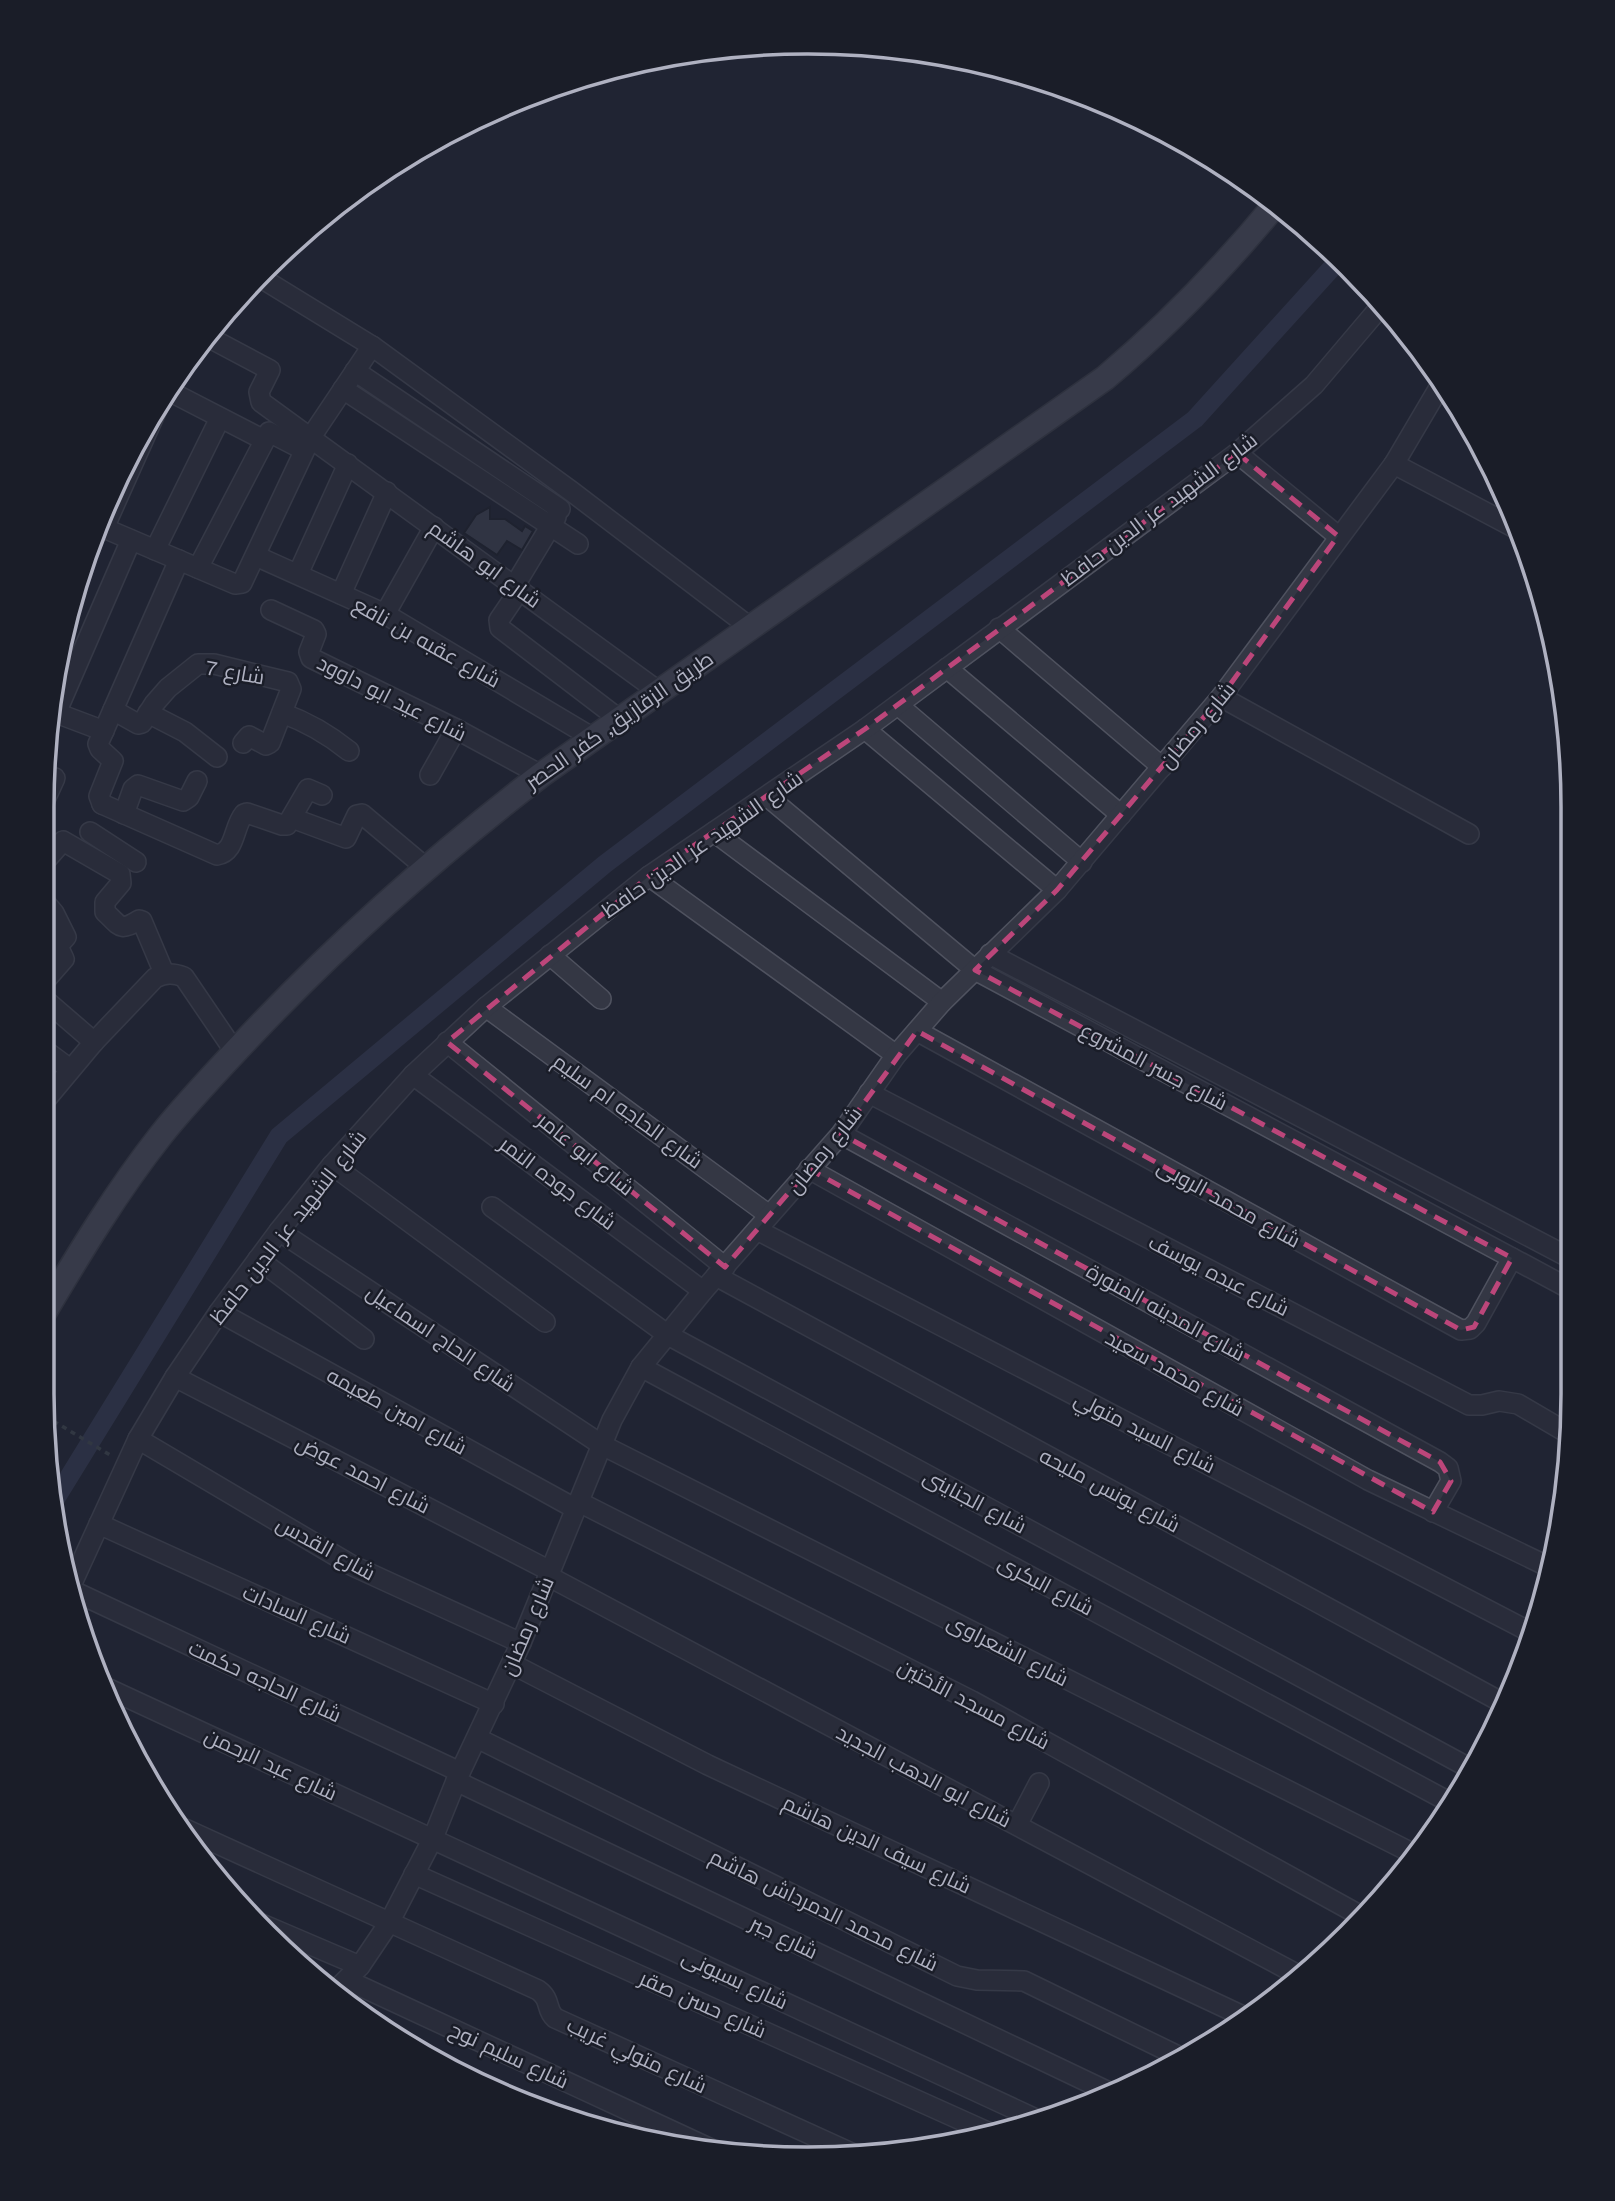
<svg xmlns="http://www.w3.org/2000/svg" width="1615" height="2201" viewBox="0 0 1615 2201" font-family="'Work Sans',Cairo,sans-serif">
	<style>
		.lines { fill: none; stroke-linecap: round; stroke-linejoin: round }
		.canal { stroke: #393f5a; stroke-width: 19 }
		.building { fill: #434757; stroke: #1c1f2a; stroke-width: 2 }
		.minor-casing { stroke: #4f525f; stroke-width: 22 }
		.major-casing { stroke: #3e414d; stroke-width: 27 }
		.path { stroke: #454f55; stroke-width: 3.5; stroke-dasharray: 5 5; stroke-linecap: butt }
		.minor { stroke: #343744; stroke-width: 19 }
		.major { stroke: #525664; stroke-width: 24 }
		.marked { fill: none; stroke: #bc467a; stroke-width: 5; stroke-dasharray: 14 9; stroke-linejoin: round }
		.labels { text-anchor: middle; dominant-baseline: central; stroke-width: 5; stroke-linejoin: round; paint-order: stroke }
		.street-label { font-size: 21px; fill: #afb1c1; stroke: #1a1d28 }
		.rim { fill: none; stroke: #afb1c1; stroke-width: 3.5 }
	</style>
	<rect width="100%" height="100%" fill="#212533"/>
	<g class="lines">
		<polyline class="canal" points="56,1498 279,1136 605,864 1195,419 1339,260"/>
	</g>
	<polygon class="building" points="490,507 490,519 505,519 522,531 525,526 533,531 522,550 507,541 497,555 464,533 476,515"/>
	<g class="lines">
		<g class="minor-casing">
			<g id="minor">
				<polyline points="258,276 372,346 571,491 751,628"/>
				<polyline points="208,337 270,370 259,392 261,402 658,691"/>
				<polyline points="355,371 560,509"/>
				<polyline points="343,389 578,544"/>
				<polyline points="167,390 264,440"/>
				<polyline points="1237,453 1338,536"/>
				<polyline points="1394,464 1519,530"/>
				<polyline points="99,526 235,584 242,583 311,437 372,346"/>
				<polyline points="104,528 163,396"/>
				<polyline points="155,550 220,418"/>
				<polyline points="256,556 385,614 593,738"/>
				<polyline points="198,568 269,432 304,450"/>
				<polyline points="298,574 348,464"/>
				<polyline points="515,585 556,517"/>
				<polyline points="520,589 499,620 500,628 619,719"/>
				<polyline points="341,594 387,492"/>
				<polyline points="271,610 314,630 316,634 309,652 311,658 456,729 541,775"/>
				<polyline points="385,614 434,527"/>
				<polyline points="999,628 1162,767"/>
				<polyline points="947,668 1121,815"/>
				<polyline points="1221,697 1469,834"/>
				<polyline points="898,705 1082,862"/>
				<polyline points="113,710 138,724 142,723 154,704 168,688 198,664 214,664 288,682 291,689 270,743 266,745 249,736 243,743"/>
				<polyline points="51,711 104,731"/>
				<polyline points="56,713 131,540"/>
				<polyline points="148,713 185,732 217,757"/>
				<path d="M282 713C307 722 328 734 349 751"/>
				<polyline points="865,729 1057,890"/>
				<polyline points="430,775 456,729"/>
				<polyline points="768,797 975,970 1570,1289"/>
				<polyline points="44,802 55,778"/>
				<path d="M102 804 217 855C236 852 233 827 244 814L247 813 282 825H287L308 789 322 795"/>
				<polyline points="102,804 99,796 113,761 100,749 98,744 179,560"/>
				<polyline points="124,814 133,789 138,785 183,801 189,797 197,781"/>
				<polyline points="292,818 346,838 357,815 362,814 425,867"/>
				<polyline points="90,832 136,862"/>
				<polyline points="714,832 942,1002"/>
				<path d="M43 859H47L63 841 120 874 121 883 105 902V912C120 926 120 932 139 920L142 921 164 973"/>
				<polyline points="649,876 896,1055"/>
				<polyline points="990,954 1570,1258"/>
				<polyline points="550,955 601,999"/>
				<polyline points="43,983 64,959 58,946 66,937 54,913 43,900"/>
				<polyline points="43,998 94,1042"/>
				<polyline points="486,1007 769,1215"/>
				<polyline points="917,1031 1461,1330 1470,1329 1476,1323 1512,1258"/>
				<polyline points="447,1042 725,1267"/>
				<polyline points="43,1049 70,1069"/>
				<polyline points="413,1075 703,1291"/>
				<polyline points="869,1093 1469,1405 1482,1405 1499,1401 1518,1404 1571,1435"/>
				<path d="M43 1103 94 1042 155 978C166 973 173 973 184 977L235 1052"/>
				<polyline points="841,1134 1440,1462 1448,1468 1451,1481 1433,1512"/>
				<polyline points="332,1165 545,1322"/>
				<polyline points="809,1169 1368,1480 1547,1566"/>
				<polyline points="492,1207 668,1335 1473,1770"/>
				<polyline points="757,1230 1534,1634"/>
				<polyline points="279,1231 602,1445 1414,1854"/>
				<polyline points="258,1259 364,1339"/>
				<polyline points="716,1276 1503,1703"/>
				<polyline points="219,1312 576,1509"/>
				<polyline points="641,1367 1451,1803"/>
				<polyline points="175,1377 550,1571"/>
				<polyline points="138,1439 353,1566 521,1643"/>
				<polyline points="579,1502 972,1701 1363,1917"/>
				<polyline points="99,1524 494,1704"/>
				<polyline points="548,1576 1300,1976"/>
				<polyline points="69,1589 460,1772"/>
				<polyline points="68,1592 138,1439 175,1377 219,1312 279,1231 332,1165 413,1075 486,1007 649,876 865,729 1237,453 1314,385 1381,306"/>
				<polyline points="512,1664 708,1765 1245,2017"/>
				<polyline points="109,1689 1038,2120"/>
				<polyline points="477,1738 957,1976 977,1980 1024,1981 1178,2056"/>
				<polyline points="456,1781 1113,2094"/>
				<polyline points="1017,1825 1039,1783"/>
				<path d="M185 1829 538 1990C552 2000 545 2009 555 2018L860 2157"/>
				<polyline points="414,1874 992,2134"/>
				<polyline points="257,1922 360,1966"/>
				<polyline points="347,1980 709,2148"/>
				<polyline points="333,1993 360,1966 389,1923 433,1838 456,1781 521,1643 612,1420 641,1367 703,1291 841,1134 896,1055 942,1002 1057,890 1221,697 1394,464 1440,386"/>
			</g>
		</g>
		<g class="major-casing">
			<path id="major" d="M42 1316C79 1254 116 1192 161 1135 189 1100 219 1069 250 1036 340 941 437 855 541 775L1105 378C1168 325 1223 268 1275 205"/>
		</g>
		<polyline class="path" points="45,1416 110,1455"/>
		<use href="#minor" class="minor"/>
		<use href="#major" class="major"/>
	</g>
	<path d="M0 0H1615V2201H0ZM1237 453 1338 536 1221 697 1057 890 975 970 1512 1258 1474 1327 1461 1330 917 1031 841 1134 1440 1462 1451 1481 1433 1512 809 1169 725 1267 447 1042 649 876 865 729Z" fill="#212533" fill-opacity=".55" fill-rule="evenodd"/>
	<path class="marked" d="M1237 453 1338 536 1221 697 1057 890 975 970 1512 1258 1474 1327 1461 1330 917 1031 841 1134 1440 1462 1451 1481 1433 1512 809 1169 725 1267 447 1042 649 876 865 729Z"/>
	<g class="labels">
		<g class="street-label">
			<text transform="translate(1159 509) rotate(-37)">شارع الشهيد عز الدين حافظ</text>
			<text transform="translate(485 564) rotate(36)">شارع ابو هاشم</text>
			<text transform="translate(427 642) rotate(29)">شارع عقبه بن نافع</text>
			<text transform="translate(235 672) rotate(10)">شارع 7</text>
			<text transform="translate(392 698) rotate(27)">شارع عيد ابو داوود</text>
			<text transform="translate(619 720) rotate(-35)">طريق الزقازيق, كفر الحصر</text>
			<text transform="translate(1197 725) rotate(-50)">شارع رمضان</text>
			<text transform="translate(702 844) rotate(-35)">شارع الشهيد عز الدين حافظ</text>
			<text transform="translate(1154 1066) rotate(28)">شارع جسر المشروع</text>
			<text transform="translate(628 1111) rotate(36)">شارع الحاجه ام سليم</text>
			<text transform="translate(824 1150) rotate(-51)">شارع رمضان</text>
			<text transform="translate(586 1154) rotate(39)">شارع ابو عامر</text>
			<text transform="translate(558 1183) rotate(37)">شارع جوده النمر</text>
			<text transform="translate(1229 1203) rotate(29)">شارع محمد الروبى</text>
			<text transform="translate(288 1227) rotate(-52)">شارع الشهيد عز الدين حافظ</text>
			<text transform="translate(1219 1275) rotate(27)">شارع عبده يوسف</text>
			<text transform="translate(1166 1312) rotate(29)">شارع المدينه المنورة</text>
			<text transform="translate(441 1338) rotate(34)">شارع الحاج اسماعيل</text>
			<text transform="translate(1175 1373) rotate(29)">شارع محمد سعيد</text>
			<text transform="translate(397 1411) rotate(29)">شارع امين طعيمه</text>
			<text transform="translate(1145 1432) rotate(27)">شارع السيد متولي</text>
			<text transform="translate(363 1474) rotate(27)">شارع احمد عوض</text>
			<text transform="translate(1110 1490) rotate(28)">شارع يونس مليحه</text>
			<text transform="translate(975 1501) rotate(28)">شارع الجناينى</text>
			<text transform="translate(326 1548) rotate(29)">شارع القدس</text>
			<text transform="translate(1046 1585) rotate(28)">شارع البكرى</text>
			<text transform="translate(297 1614) rotate(24)">شارع السادات</text>
			<text transform="translate(527 1626) rotate(-67)">شارع رمضان</text>
			<text transform="translate(1008 1650) rotate(27)">شارع الشعراوى</text>
			<text transform="translate(265 1681) rotate(25)">شارع الحاجه حكمت</text>
			<text transform="translate(974 1704) rotate(28)">شارع مسجد الأختين</text>
			<text transform="translate(271 1764) rotate(25)">شارع عبد الرحمن</text>
			<text transform="translate(924 1776) rotate(28)">شارع ابو الدهب الجديد</text>
			<text transform="translate(877 1844) rotate(25)">شارع سيف الدين هاشم</text>
			<text transform="translate(824 1910) rotate(26)">شارع محمد الدمرداش هاشم</text>
			<text transform="translate(784 1937) rotate(26)">شارع جبر</text>
			<text transform="translate(735 1979) rotate(25)">شارع بسيونى</text>
			<text transform="translate(703 2004) rotate(24)">شارع حسن صقر</text>
			<text transform="translate(509 2055) rotate(25)">شارع سليم نوح</text>
			<text transform="translate(637 2055) rotate(25)">شارع متولي غريب</text>
		</g>
	</g>
	<path d="M0 0H1615V2201H0ZM807 54H808A753 753 0 0 1 1561 807V1394A753 753 0 0 1 808 2147H807A753 753 0 0 1 54 1394V807A753 753 0 0 1 807 54Z" fill="#1a1d28" fill-rule="evenodd"/>
	<path class="rim" d="M807 54H808A753 753 0 0 1 1561 807V1394A753 753 0 0 1 808 2147H807A753 753 0 0 1 54 1394V807A753 753 0 0 1 807 54Z"/>
</svg>
